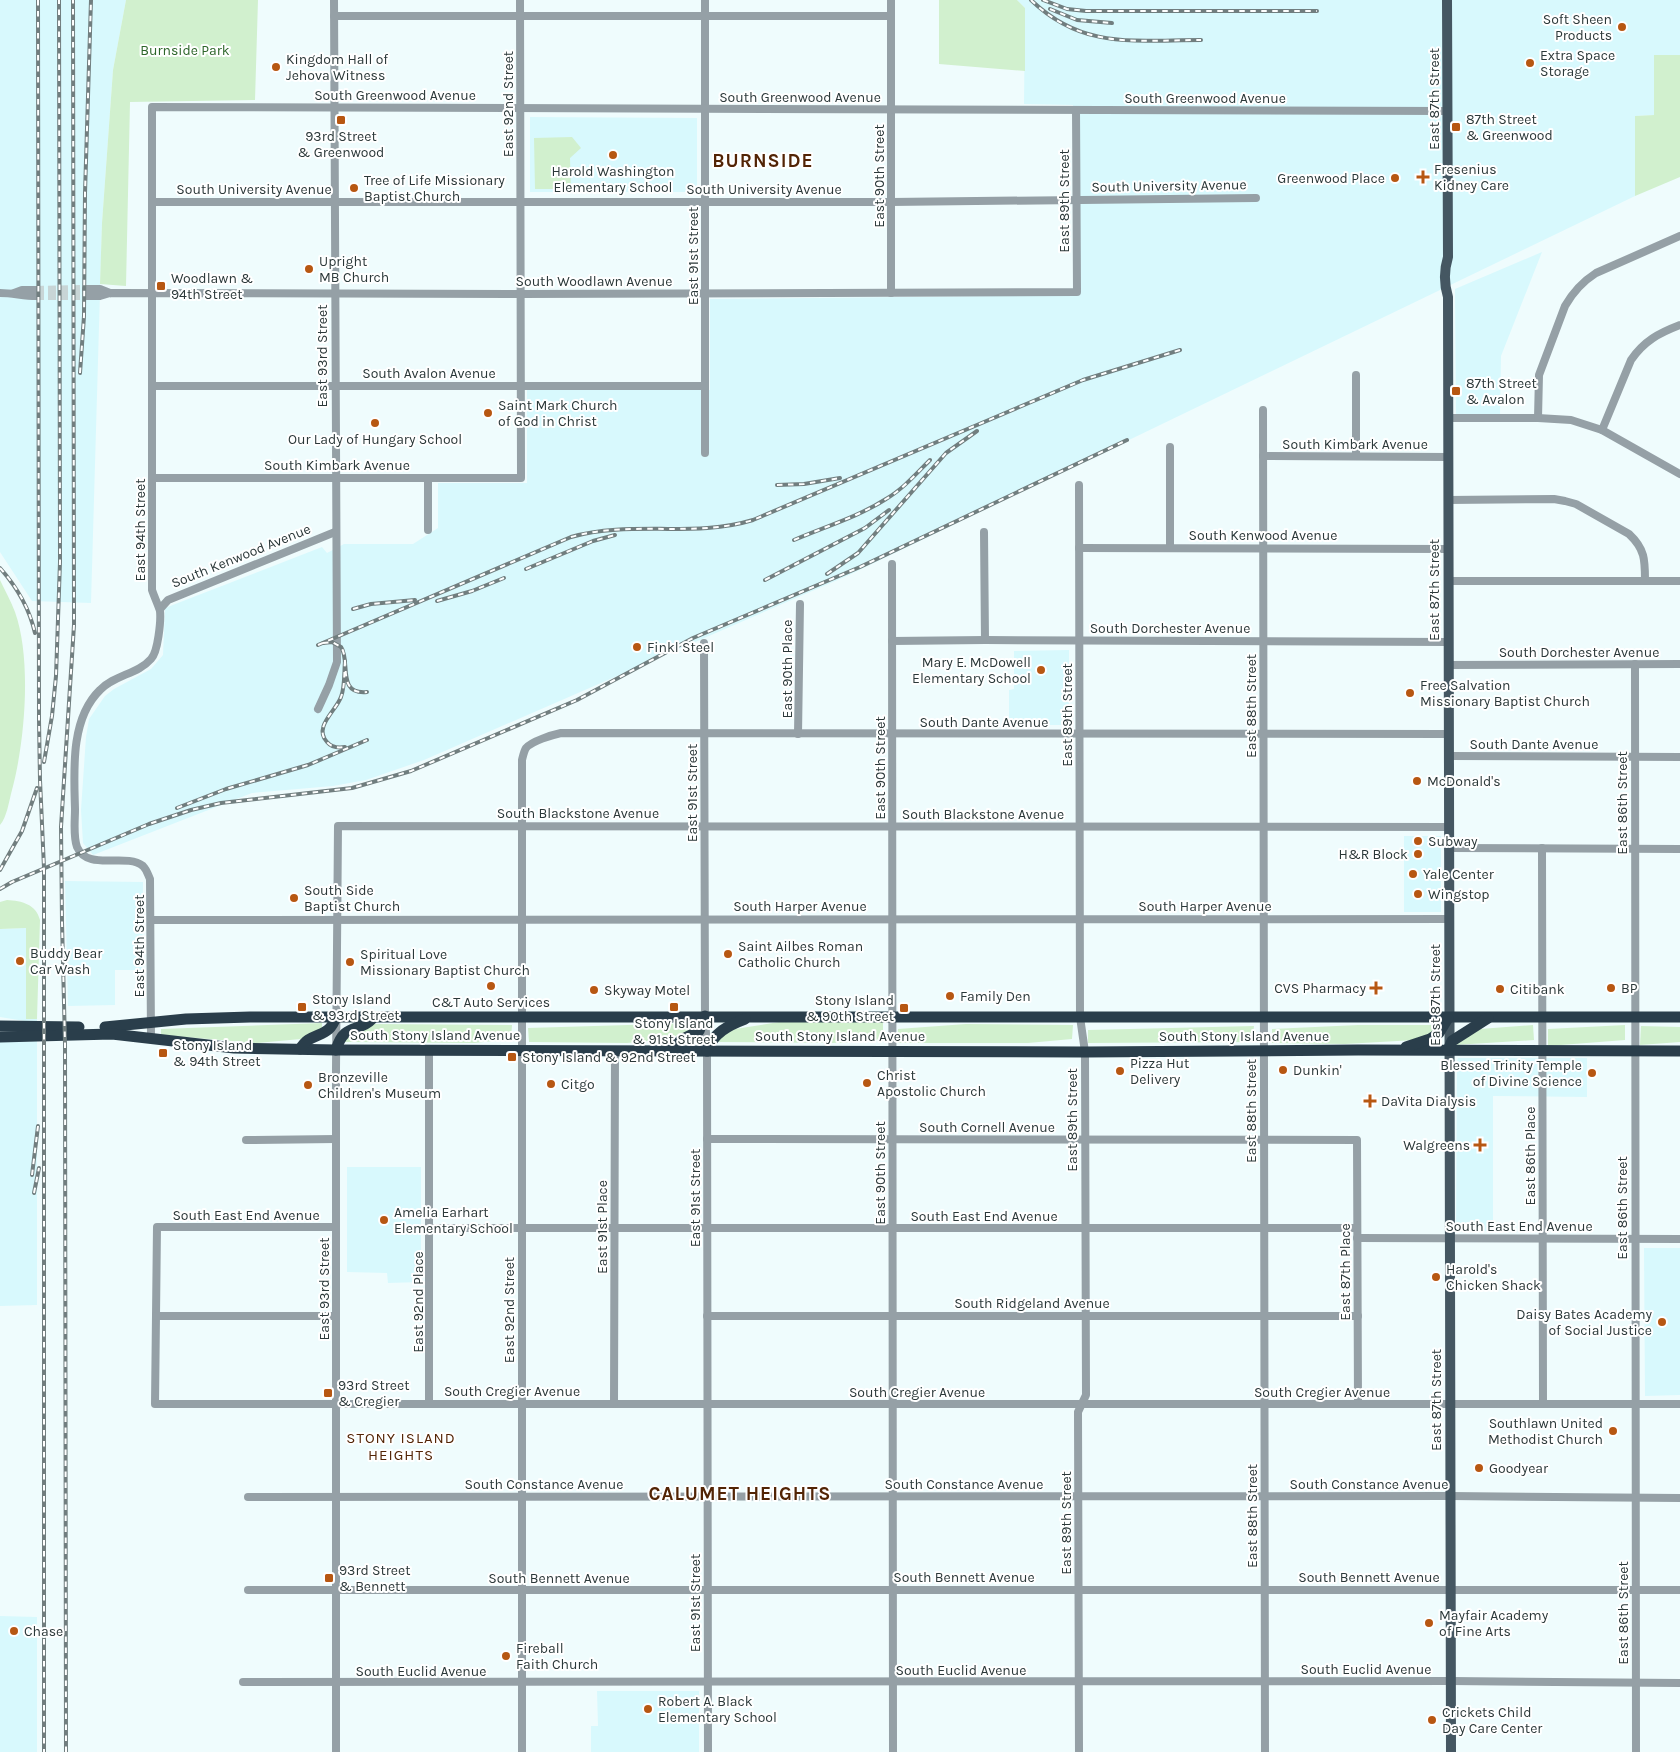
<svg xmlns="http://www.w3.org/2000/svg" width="1680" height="1752" viewBox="0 0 1680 1752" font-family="Karla,sans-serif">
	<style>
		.built { fill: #d8f9fd }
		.green { fill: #d1f0ce }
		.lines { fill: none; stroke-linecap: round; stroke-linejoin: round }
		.minor-tunnel { stroke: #c8d5d6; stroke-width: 8; stroke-dasharray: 8 4; stroke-linecap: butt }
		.minor { stroke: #95a0a6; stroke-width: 8 }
		.major { stroke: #455762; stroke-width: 10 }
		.highway { stroke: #2a3e4b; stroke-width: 11 }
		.rail-casing { stroke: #717e7f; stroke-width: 4 }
		.rail { stroke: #fff; stroke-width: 2; stroke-dasharray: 5.5; stroke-linecap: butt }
		.poi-dot { fill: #b75712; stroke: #fff; stroke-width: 2 }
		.labels { text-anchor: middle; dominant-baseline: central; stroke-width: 4; stroke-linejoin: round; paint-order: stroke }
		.poi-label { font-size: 14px; fill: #2b3839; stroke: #fff; text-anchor: start }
		.park-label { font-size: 14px; fill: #2c6529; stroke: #fff }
		.street-label { font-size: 14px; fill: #2b3839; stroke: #fff }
		.neighbourhood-label { font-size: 15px; letter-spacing: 1px; fill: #522405; stroke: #fff }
		.district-label { font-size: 19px; font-weight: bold; letter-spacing: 1px; fill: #522405; stroke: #fff }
	</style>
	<rect width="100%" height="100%" fill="#effcfd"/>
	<g class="built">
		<polygon points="0,0 126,0 113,70 102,223 91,603 32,601 0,552"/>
		<polygon points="1017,0 1680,0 1680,55 1655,55 1654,115 1635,116 1635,196 849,575 424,760 366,780 333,786 252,793 93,855 83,843 81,810 86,737 89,719 105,696 114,689 151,669 163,655 165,608 322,547 327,553 344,544 413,544 438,528 438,483 527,483 527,388 710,390 710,299 1076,295 1073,105 1024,104 1025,8"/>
		<polygon points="530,117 697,118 697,192 530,192"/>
		<polygon points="1542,252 1501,356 1500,417 1456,417 1455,289"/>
		<polygon points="1069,650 1069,725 1009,725 1009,690 1014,689 1014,651"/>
		<rect x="1404" y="836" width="37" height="76"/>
		<polygon points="65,881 143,882 142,970 115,970 115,1005 68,1006"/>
		<polygon points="26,928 26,1019 37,1019 37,1023 0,1017 0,929"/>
		<polygon points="37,1041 37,1305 0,1306 0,1042"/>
		<polygon points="1458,1058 1587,1058 1587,1097 1493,1096 1493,1231 1456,1230 1457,1061"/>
		<polygon points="347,1167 421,1167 421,1282 388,1283 387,1273 347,1272"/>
		<polygon points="1644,1248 1680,1248 1680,1395 1645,1396"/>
		<polygon points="0,1616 37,1617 37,1752 0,1752"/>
		<polygon points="597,1691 699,1691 699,1752 591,1752 591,1726 598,1726"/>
	</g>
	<g class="green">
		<polygon points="126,0 258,0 255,100 130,102 126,286 100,284 102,223 113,70"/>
		<polygon points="939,0 1017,0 1025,8 1025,71 939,64"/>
		<polygon points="1654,55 1680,55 1680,177 1635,196 1635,116 1654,115"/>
		<polygon points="572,137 581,148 570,158 571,189 535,189 534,138"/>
		<path d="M0 580C5 591 11 601 15 612 32 659 25 742 12 790 9 801 7 817 0 825Z"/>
		<path d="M7 900C22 901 36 904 40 920L37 1019H26V928L0 929V902Z"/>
		<polygon points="779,1022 883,1022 883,1039 842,1043 718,1042 718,1037 735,1029"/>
		<polygon points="322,1023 322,1029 301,1039 257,1043 161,1035 161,1029"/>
		<polygon points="694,1023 695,1028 668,1039 627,1043 529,1042 528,1028"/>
		<polygon points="373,1024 512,1025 511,1039 475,1043 344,1042 345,1037"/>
		<polygon points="966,1024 1073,1025 1072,1039 1028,1043 897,1043 898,1029"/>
		<polygon points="1358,1025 1437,1025 1437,1031 1415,1040 1345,1044 1272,1043 1272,1029"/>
		<polygon points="1533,1025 1534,1040 1455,1045 1480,1029"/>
		<polygon points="1625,1025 1625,1040 1548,1046 1548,1029"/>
		<polygon points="1254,1026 1252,1042 1088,1043 1088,1030"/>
		<polygon points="1641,1026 1680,1027 1680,1042 1640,1045"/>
	</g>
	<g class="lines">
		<g class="minor-tunnel">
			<polyline points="36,290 86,289"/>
			<polyline points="36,296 87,296"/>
		</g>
		<g class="minor">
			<polyline points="705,0 705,453"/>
			<polyline points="334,16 891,16"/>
			<polyline points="152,202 891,202 1256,198"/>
			<polyline points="86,289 100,289 110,293"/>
			<path d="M0 293C13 293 23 296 36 296"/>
			<polyline points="14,293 22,290 36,290"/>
			<polyline points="891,293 891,0"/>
			<polyline points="87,296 100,296 110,293 521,294 1077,292 1076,110"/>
			<polyline points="1356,375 1356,456"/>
			<polyline points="152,386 705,386"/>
			<polyline points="1263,410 1265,1752"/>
			<polyline points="1448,418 1538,418 1571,420 1602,430 1680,474"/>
			<path d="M1538 418 1539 375 1565 306C1573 292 1582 282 1596 273L1680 236"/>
			<path d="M1602 430 1631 360C1644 341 1659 333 1680 325"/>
			<polyline points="1170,447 1170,547"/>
			<polyline points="1263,456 1448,457"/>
			<polyline points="152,478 521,478 520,0"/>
			<polyline points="1079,485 1080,1017 1085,1052 1086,1395 1078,1412 1079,1752"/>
			<path d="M1448 500 1554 499 1565 501 1576 504 1629 534C1645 549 1645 560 1645 580"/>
			<polyline points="428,530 428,478"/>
			<polyline points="984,532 985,640"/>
			<polyline points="1079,548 1448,549"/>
			<polyline points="892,564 893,1752"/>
			<polyline points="1448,581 1680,581"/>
			<polyline points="160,609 168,600 335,532"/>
			<polyline points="892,641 985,640 1448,642"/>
			<polyline points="704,643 705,1016 707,1051 708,1752"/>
			<polyline points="1635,664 1636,1752"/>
			<polyline points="1448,665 1680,664"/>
			<polyline points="318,709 329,685 337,662 334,0"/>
			<polyline points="798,734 800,604"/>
			<polyline points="1448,756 1680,757"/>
			<polyline points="1448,848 1680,849"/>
			<polyline points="1542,848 1543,1404"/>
			<polyline points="151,920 1448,919"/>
			<path d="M151 1039 150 879C148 875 147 870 143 866 125 852 88 872 77 847 73 836 75 821 75 809 74 771 70 719 100 690 114 675 138 674 151 659 158 652 161 621 160 611 159 607 154 596 152 590V107L1447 111"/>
			<polyline points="429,1050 429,1404"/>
			<polyline points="707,1139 1357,1140 1358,1404"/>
			<polyline points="246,1140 336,1139"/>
			<polyline points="336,1227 157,1227 155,1404 1680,1404"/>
			<polyline points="430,1228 1357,1228"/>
			<polyline points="1357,1238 1680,1239"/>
			<polyline points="156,1316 336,1316"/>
			<polyline points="707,1316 1358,1316"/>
			<polyline points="614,1404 615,1050"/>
			<polyline points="248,1497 1450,1496 1680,1498"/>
			<polyline points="248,1590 1680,1590"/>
			<polyline points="243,1682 1451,1681 1680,1683"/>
			<polyline points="336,1752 336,1070 338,826 1448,827"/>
			<path d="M522 1752V760C523 756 524 751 526 748 532 741 552 735 561 733L1448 734"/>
		</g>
		<path class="major" d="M1447 0 1448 257C1444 270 1444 284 1448 297L1451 1752"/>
		<g class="highway">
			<polyline points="0,1026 79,1027"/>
			<polyline points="105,1027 186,1019 250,1017 1680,1017"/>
			<polyline points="0,1037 112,1034 234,1048 336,1050 1085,1052 1358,1050 1680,1051"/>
			<polyline points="1406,1047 1430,1039 1439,1033 1448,1018"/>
			<path d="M300 1049C302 1046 305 1042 308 1040 322 1032 330 1034 336 1017"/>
			<path d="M336 1050C344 1022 359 1033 372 1019"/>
			<polyline points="1448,1050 1452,1041 1488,1018"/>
			<polyline points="669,1051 681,1040 699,1031 705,1016"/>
			<path d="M707 1051C713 1033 729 1025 745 1019"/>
		</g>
		<g class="rail-casing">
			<g id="rail">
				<polyline points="38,0 39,720 40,780 44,868 44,1752"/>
				<path d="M1031 0C1083 50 1135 40 1201 40"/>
				<polyline points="1043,0 1067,9 1086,11 1317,11"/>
				<polyline points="1050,9 1077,20 1112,23"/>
				<polyline points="80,373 84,316 85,193 91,0"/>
				<polyline points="777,485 804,484 840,478"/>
				<path d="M794 540C824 527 858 517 886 499 903 489 916 474 930 460"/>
				<path d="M0 568C17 587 29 607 35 633"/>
				<polyline points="526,569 593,541 615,535"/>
				<polyline points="827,574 858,553 946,453 977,431"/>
				<polyline points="765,580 865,528 889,510"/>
				<polyline points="437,601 472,591 504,578"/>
				<polyline points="353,609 371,604 415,600"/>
				<path d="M323 643 332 642 341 647C351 661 336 695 367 692"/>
				<path d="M318 645 571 537C631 520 694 538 753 520L1083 380 1180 350"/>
				<path d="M345 661C344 672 345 687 341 697 336 711 313 727 327 742 332 748 339 748 345 747"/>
				<polyline points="44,762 52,716 56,676 60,562 59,0"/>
				<polyline points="177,808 226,789 308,765 367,740"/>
				<polyline points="0,870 22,831 37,788"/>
				<polyline points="0,889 12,882 149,824 191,810 221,803 352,788 411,771 577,700 693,638 860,567 1127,440"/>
				<polyline points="32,1175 38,1126"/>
				<polyline points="34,1193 39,1168"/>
				<polyline points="66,1752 65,1043 62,922 61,827 74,625 73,0"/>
			</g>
		</g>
		<use href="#rail" class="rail"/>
	</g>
	<g class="poi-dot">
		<circle cx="1622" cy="27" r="5"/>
		<circle cx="1530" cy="63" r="5"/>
		<circle cx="276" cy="67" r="5"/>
		<rect x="336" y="115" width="10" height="10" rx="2.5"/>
		<rect x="1451" y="122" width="10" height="10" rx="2.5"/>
		<circle cx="613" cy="155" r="5"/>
		<path d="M1420.5 169.5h5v5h5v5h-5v5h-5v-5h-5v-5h5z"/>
		<circle cx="1395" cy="178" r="5"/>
		<circle cx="354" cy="188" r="5"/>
		<circle cx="309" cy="269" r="5"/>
		<rect x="156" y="281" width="10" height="10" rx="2.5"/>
		<rect x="1451" y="386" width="10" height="10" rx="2.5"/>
		<circle cx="488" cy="413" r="5"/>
		<circle cx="375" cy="423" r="5"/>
		<circle cx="637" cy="647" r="5"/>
		<circle cx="1041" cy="670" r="5"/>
		<circle cx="1410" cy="693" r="5"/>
		<circle cx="1417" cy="781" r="5"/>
		<circle cx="1418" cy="841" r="5"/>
		<circle cx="1418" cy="854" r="5"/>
		<circle cx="1413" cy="874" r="5"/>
		<circle cx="1418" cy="894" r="5"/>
		<circle cx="294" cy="898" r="5"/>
		<circle cx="728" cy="954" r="5"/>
		<circle cx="20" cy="961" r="5"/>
		<circle cx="350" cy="962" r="5"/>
		<circle cx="491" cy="986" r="5"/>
		<path d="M1373.5 980.5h5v5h5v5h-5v5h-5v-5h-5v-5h5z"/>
		<circle cx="1611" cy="988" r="5"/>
		<circle cx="1500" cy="989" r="5"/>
		<circle cx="594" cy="990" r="5"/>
		<circle cx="950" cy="996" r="5"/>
		<rect x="297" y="1002" width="10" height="10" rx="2.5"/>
		<rect x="669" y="1002" width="10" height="10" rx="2.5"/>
		<rect x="899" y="1003" width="10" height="10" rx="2.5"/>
		<rect x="158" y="1048" width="10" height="10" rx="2.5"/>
		<rect x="507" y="1052" width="10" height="10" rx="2.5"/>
		<circle cx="1283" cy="1070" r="5"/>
		<circle cx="1120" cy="1071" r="5"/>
		<circle cx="1592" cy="1073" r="5"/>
		<circle cx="867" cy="1083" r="5"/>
		<circle cx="551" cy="1084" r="5"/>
		<circle cx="308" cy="1085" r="5"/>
		<path d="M1367.5 1093.5h5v5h5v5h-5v5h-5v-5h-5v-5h5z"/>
		<path d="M1477.5 1137.5h5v5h5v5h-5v5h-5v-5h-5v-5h5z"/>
		<circle cx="384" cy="1220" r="5"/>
		<circle cx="1436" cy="1277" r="5"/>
		<circle cx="1662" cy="1322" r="5"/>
		<rect x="323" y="1388" width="10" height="10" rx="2.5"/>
		<circle cx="1613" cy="1431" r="5"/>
		<circle cx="1479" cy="1468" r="5"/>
		<rect x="324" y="1573" width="10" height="10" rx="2.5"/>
		<circle cx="1429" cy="1623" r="5"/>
		<circle cx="14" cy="1631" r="5"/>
		<circle cx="506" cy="1656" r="5"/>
		<circle cx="648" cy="1709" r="5"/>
		<circle cx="1432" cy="1720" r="5"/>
	</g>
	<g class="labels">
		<g class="poi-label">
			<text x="1612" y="19" text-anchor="end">Soft Sheen<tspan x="1612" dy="16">Products</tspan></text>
			<text x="1540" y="55">Extra Space<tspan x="1540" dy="16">Storage</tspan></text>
			<text x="286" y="59">Kingdom Hall of<tspan x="286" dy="16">Jehova Witness</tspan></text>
			<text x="1466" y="119">87th Street<tspan x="1466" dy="16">&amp; Greenwood</tspan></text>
			<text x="341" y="136" text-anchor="middle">93rd Street<tspan x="341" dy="16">&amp; Greenwood</tspan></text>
			<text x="1434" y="169">Fresenius<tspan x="1434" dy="16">Kidney Care</tspan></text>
			<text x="613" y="171" text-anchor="middle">Harold Washington<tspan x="613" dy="16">Elementary School</tspan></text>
			<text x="1385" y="178" text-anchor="end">Greenwood Place</text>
			<text x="364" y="180">Tree of Life Missionary<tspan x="364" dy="16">Baptist Church</tspan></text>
			<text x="319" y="261">Upright<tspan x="319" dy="16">MB Church</tspan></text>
			<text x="171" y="278">Woodlawn &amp;<tspan x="171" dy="16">94th Street</tspan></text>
			<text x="1466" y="383">87th Street<tspan x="1466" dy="16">&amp; Avalon</tspan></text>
			<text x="498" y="405">Saint Mark Church<tspan x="498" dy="16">of God in Christ</tspan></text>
			<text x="375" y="439" text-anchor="middle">Our Lady of Hungary School</text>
			<text x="647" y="647">Finkl Steel</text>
			<text x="1031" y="662" text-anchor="end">Mary E. McDowell<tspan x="1031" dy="16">Elementary School</tspan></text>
			<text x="1420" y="685">Free Salvation<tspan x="1420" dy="16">Missionary Baptist Church</tspan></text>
			<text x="1427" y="781">McDonald's</text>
			<text x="1428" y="841">Subway</text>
			<text x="1408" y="854" text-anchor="end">H&amp;R Block</text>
			<text x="1423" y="874">Yale Center</text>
			<text x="304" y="890">South Side<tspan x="304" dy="16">Baptist Church</tspan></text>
			<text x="1428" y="894">Wingstop</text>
			<text x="738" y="946">Saint Ailbes Roman<tspan x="738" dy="16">Catholic Church</tspan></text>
			<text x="30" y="953">Buddy Bear<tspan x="30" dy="16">Car Wash</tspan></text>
			<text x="360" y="954">Spiritual Love<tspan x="360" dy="16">Missionary Baptist Church</tspan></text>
			<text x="1366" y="988" text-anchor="end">CVS Pharmacy</text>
			<text x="1621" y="988">BP</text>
			<text x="1510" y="989">Citibank</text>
			<text x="604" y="990">Skyway Motel</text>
			<text x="960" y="996">Family Den</text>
			<text x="312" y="999">Stony Island<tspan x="312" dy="16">&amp; 93rd Street</tspan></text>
			<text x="894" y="1000" text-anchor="end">Stony Island<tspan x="894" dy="16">&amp; 90th Street</tspan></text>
			<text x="491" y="1002" text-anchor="middle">C&amp;T Auto Services</text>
			<text x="674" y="1023" text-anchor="middle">Stony Island<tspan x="674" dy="16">&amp; 91st Street</tspan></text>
			<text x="173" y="1045">Stony Island<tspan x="173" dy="16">&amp; 94th Street</tspan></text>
			<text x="522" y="1057">Stony Island &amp; 92nd Street</text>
			<text x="1130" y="1063">Pizza Hut<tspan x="1130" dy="16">Delivery</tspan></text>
			<text x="1582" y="1065" text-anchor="end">Blessed Trinity Temple<tspan x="1582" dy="16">of Divine Science</tspan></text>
			<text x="1293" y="1070">Dunkin'</text>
			<text x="877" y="1075">Christ<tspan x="877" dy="16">Apostolic Church</tspan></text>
			<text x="318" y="1077">Bronzeville<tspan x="318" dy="16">Children's Museum</tspan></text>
			<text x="561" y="1084">Citgo</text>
			<text x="1381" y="1101">DaVita Dialysis</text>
			<text x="1470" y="1145" text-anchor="end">Walgreens</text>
			<text x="394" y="1212">Amelia Earhart<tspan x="394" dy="16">Elementary School</tspan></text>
			<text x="1446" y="1269">Harold's<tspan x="1446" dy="16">Chicken Shack</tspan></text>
			<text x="1652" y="1314" text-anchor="end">Daisy Bates Academy<tspan x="1652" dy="16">of Social Justice</tspan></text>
			<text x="338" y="1385">93rd Street<tspan x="338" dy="16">&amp; Cregier</tspan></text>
			<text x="1603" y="1423" text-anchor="end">Southlawn United<tspan x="1603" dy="16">Methodist Church</tspan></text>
			<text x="1489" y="1468">Goodyear</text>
			<text x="339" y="1570">93rd Street<tspan x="339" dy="16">&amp; Bennett</tspan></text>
			<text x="1439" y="1615">Mayfair Academy<tspan x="1439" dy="16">of Fine Arts</tspan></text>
			<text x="24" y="1631">Chase</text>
			<text x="516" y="1648">Fireball<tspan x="516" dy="16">Faith Church</tspan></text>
			<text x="658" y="1701">Robert A. Black<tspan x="658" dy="16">Elementary School</tspan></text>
			<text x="1442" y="1712">Crickets Child<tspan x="1442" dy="16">Day Care Center</tspan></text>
		</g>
		<g class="park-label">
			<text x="185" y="50">Burnside Park</text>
		</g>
		<g class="street-label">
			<text x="395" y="95">South Greenwood Avenue</text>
			<text x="800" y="97">South Greenwood Avenue</text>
			<text x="1205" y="98">South Greenwood Avenue</text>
			<text transform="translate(1434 99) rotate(-90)">East 87th Street</text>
			<text transform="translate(508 104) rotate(-90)">East 92nd Street</text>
			<text transform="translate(879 176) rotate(-90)">East 90th Street</text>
			<text transform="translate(1169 186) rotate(-1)">South University Avenue</text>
			<text x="254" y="189">South University Avenue</text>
			<text x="764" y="189">South University Avenue</text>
			<text transform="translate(1064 201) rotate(-90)">East 89th Street</text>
			<text transform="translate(693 256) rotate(-90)">East 91st Street</text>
			<text x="594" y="281">South Woodlawn Avenue</text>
			<text transform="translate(322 356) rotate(-90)">East 93rd Street</text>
			<text x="429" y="373">South Avalon Avenue</text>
			<text x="1355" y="444">South Kimbark Avenue</text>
			<text x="337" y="465">South Kimbark Avenue</text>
			<text transform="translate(140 530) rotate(-90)">East 94th Street</text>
			<text x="1263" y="535">South Kenwood Avenue</text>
			<text transform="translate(241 556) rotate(-22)">South Kenwood Avenue</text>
			<text transform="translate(1434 590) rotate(-90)">East 87th Street</text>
			<text x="1170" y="628">South Dorchester Avenue</text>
			<text x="1579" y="652">South Dorchester Avenue</text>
			<text transform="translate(787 669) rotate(-90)">East 90th Place</text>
			<text transform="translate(1251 706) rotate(-90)">East 88th Street</text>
			<text transform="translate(1067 715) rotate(-90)">East 89th Street</text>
			<text x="984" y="722">South Dante Avenue</text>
			<text x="1534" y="744">South Dante Avenue</text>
			<text transform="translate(880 768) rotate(-90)">East 90th Street</text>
			<text transform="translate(692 793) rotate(-90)">East 91st Street</text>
			<text transform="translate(1622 803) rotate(-90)">East 86th Street</text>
			<text x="578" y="813">South Blackstone Avenue</text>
			<text x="983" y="814">South Blackstone Avenue</text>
			<text x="800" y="906">South Harper Avenue</text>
			<text x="1205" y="906">South Harper Avenue</text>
			<text transform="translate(139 946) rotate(-90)">East 94th Street</text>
			<text transform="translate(1435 995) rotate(-90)">East 87th Street</text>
			<text x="435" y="1035">South Stony Island Avenue</text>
			<text x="840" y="1036">South Stony Island Avenue</text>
			<text x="1244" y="1036">South Stony Island Avenue</text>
			<text transform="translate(1251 1111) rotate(-90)">East 88th Street</text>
			<text transform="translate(1072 1120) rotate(-90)">East 89th Street</text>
			<text x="987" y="1127">South Cornell Avenue</text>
			<text transform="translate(1530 1156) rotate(-90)">East 86th Place</text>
			<text transform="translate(880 1173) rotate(-90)">East 90th Street</text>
			<text transform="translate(695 1198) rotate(-90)">East 91st Street</text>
			<text transform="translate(1622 1208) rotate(-90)">East 86th Street</text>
			<text x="246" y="1215">South East End Avenue</text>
			<text x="984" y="1216">South East End Avenue</text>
			<text x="1519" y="1226">South East End Avenue</text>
			<text transform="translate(602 1227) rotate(-90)">East 91st Place</text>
			<text transform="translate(1345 1272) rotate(-90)">East 87th Place</text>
			<text transform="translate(324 1289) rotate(-90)">East 93rd Street</text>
			<text transform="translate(418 1302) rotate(-90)">East 92nd Place</text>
			<text x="1032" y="1303">South Ridgeland Avenue</text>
			<text transform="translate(509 1310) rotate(-90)">East 92nd Street</text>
			<text x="512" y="1391">South Cregier Avenue</text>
			<text x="917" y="1392">South Cregier Avenue</text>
			<text x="1322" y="1392">South Cregier Avenue</text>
			<text transform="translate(1436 1400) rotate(-90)">East 87th Street</text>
			<text x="544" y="1484">South Constance Avenue</text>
			<text x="964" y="1484">South Constance Avenue</text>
			<text x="1369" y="1484">South Constance Avenue</text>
			<text transform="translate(1252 1516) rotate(-90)">East 88th Street</text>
			<text transform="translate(1066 1523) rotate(-90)">East 89th Street</text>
			<text x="964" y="1577">South Bennett Avenue</text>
			<text x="1369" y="1577">South Bennett Avenue</text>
			<text x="559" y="1578">South Bennett Avenue</text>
			<text transform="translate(695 1603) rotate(-90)">East 91st Street</text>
			<text transform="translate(1623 1613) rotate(-90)">East 86th Street</text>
			<text x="1366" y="1669">South Euclid Avenue</text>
			<text x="961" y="1670">South Euclid Avenue</text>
			<text x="421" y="1671">South Euclid Avenue</text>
		</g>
		<g class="neighbourhood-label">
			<text x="401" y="1438">STONY ISLAND<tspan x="401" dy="17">HEIGHTS</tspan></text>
		</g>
		<g class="district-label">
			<text x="763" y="161">BURNSIDE</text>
			<text x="740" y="1494">CALUMET HEIGHTS</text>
		</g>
	</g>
</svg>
